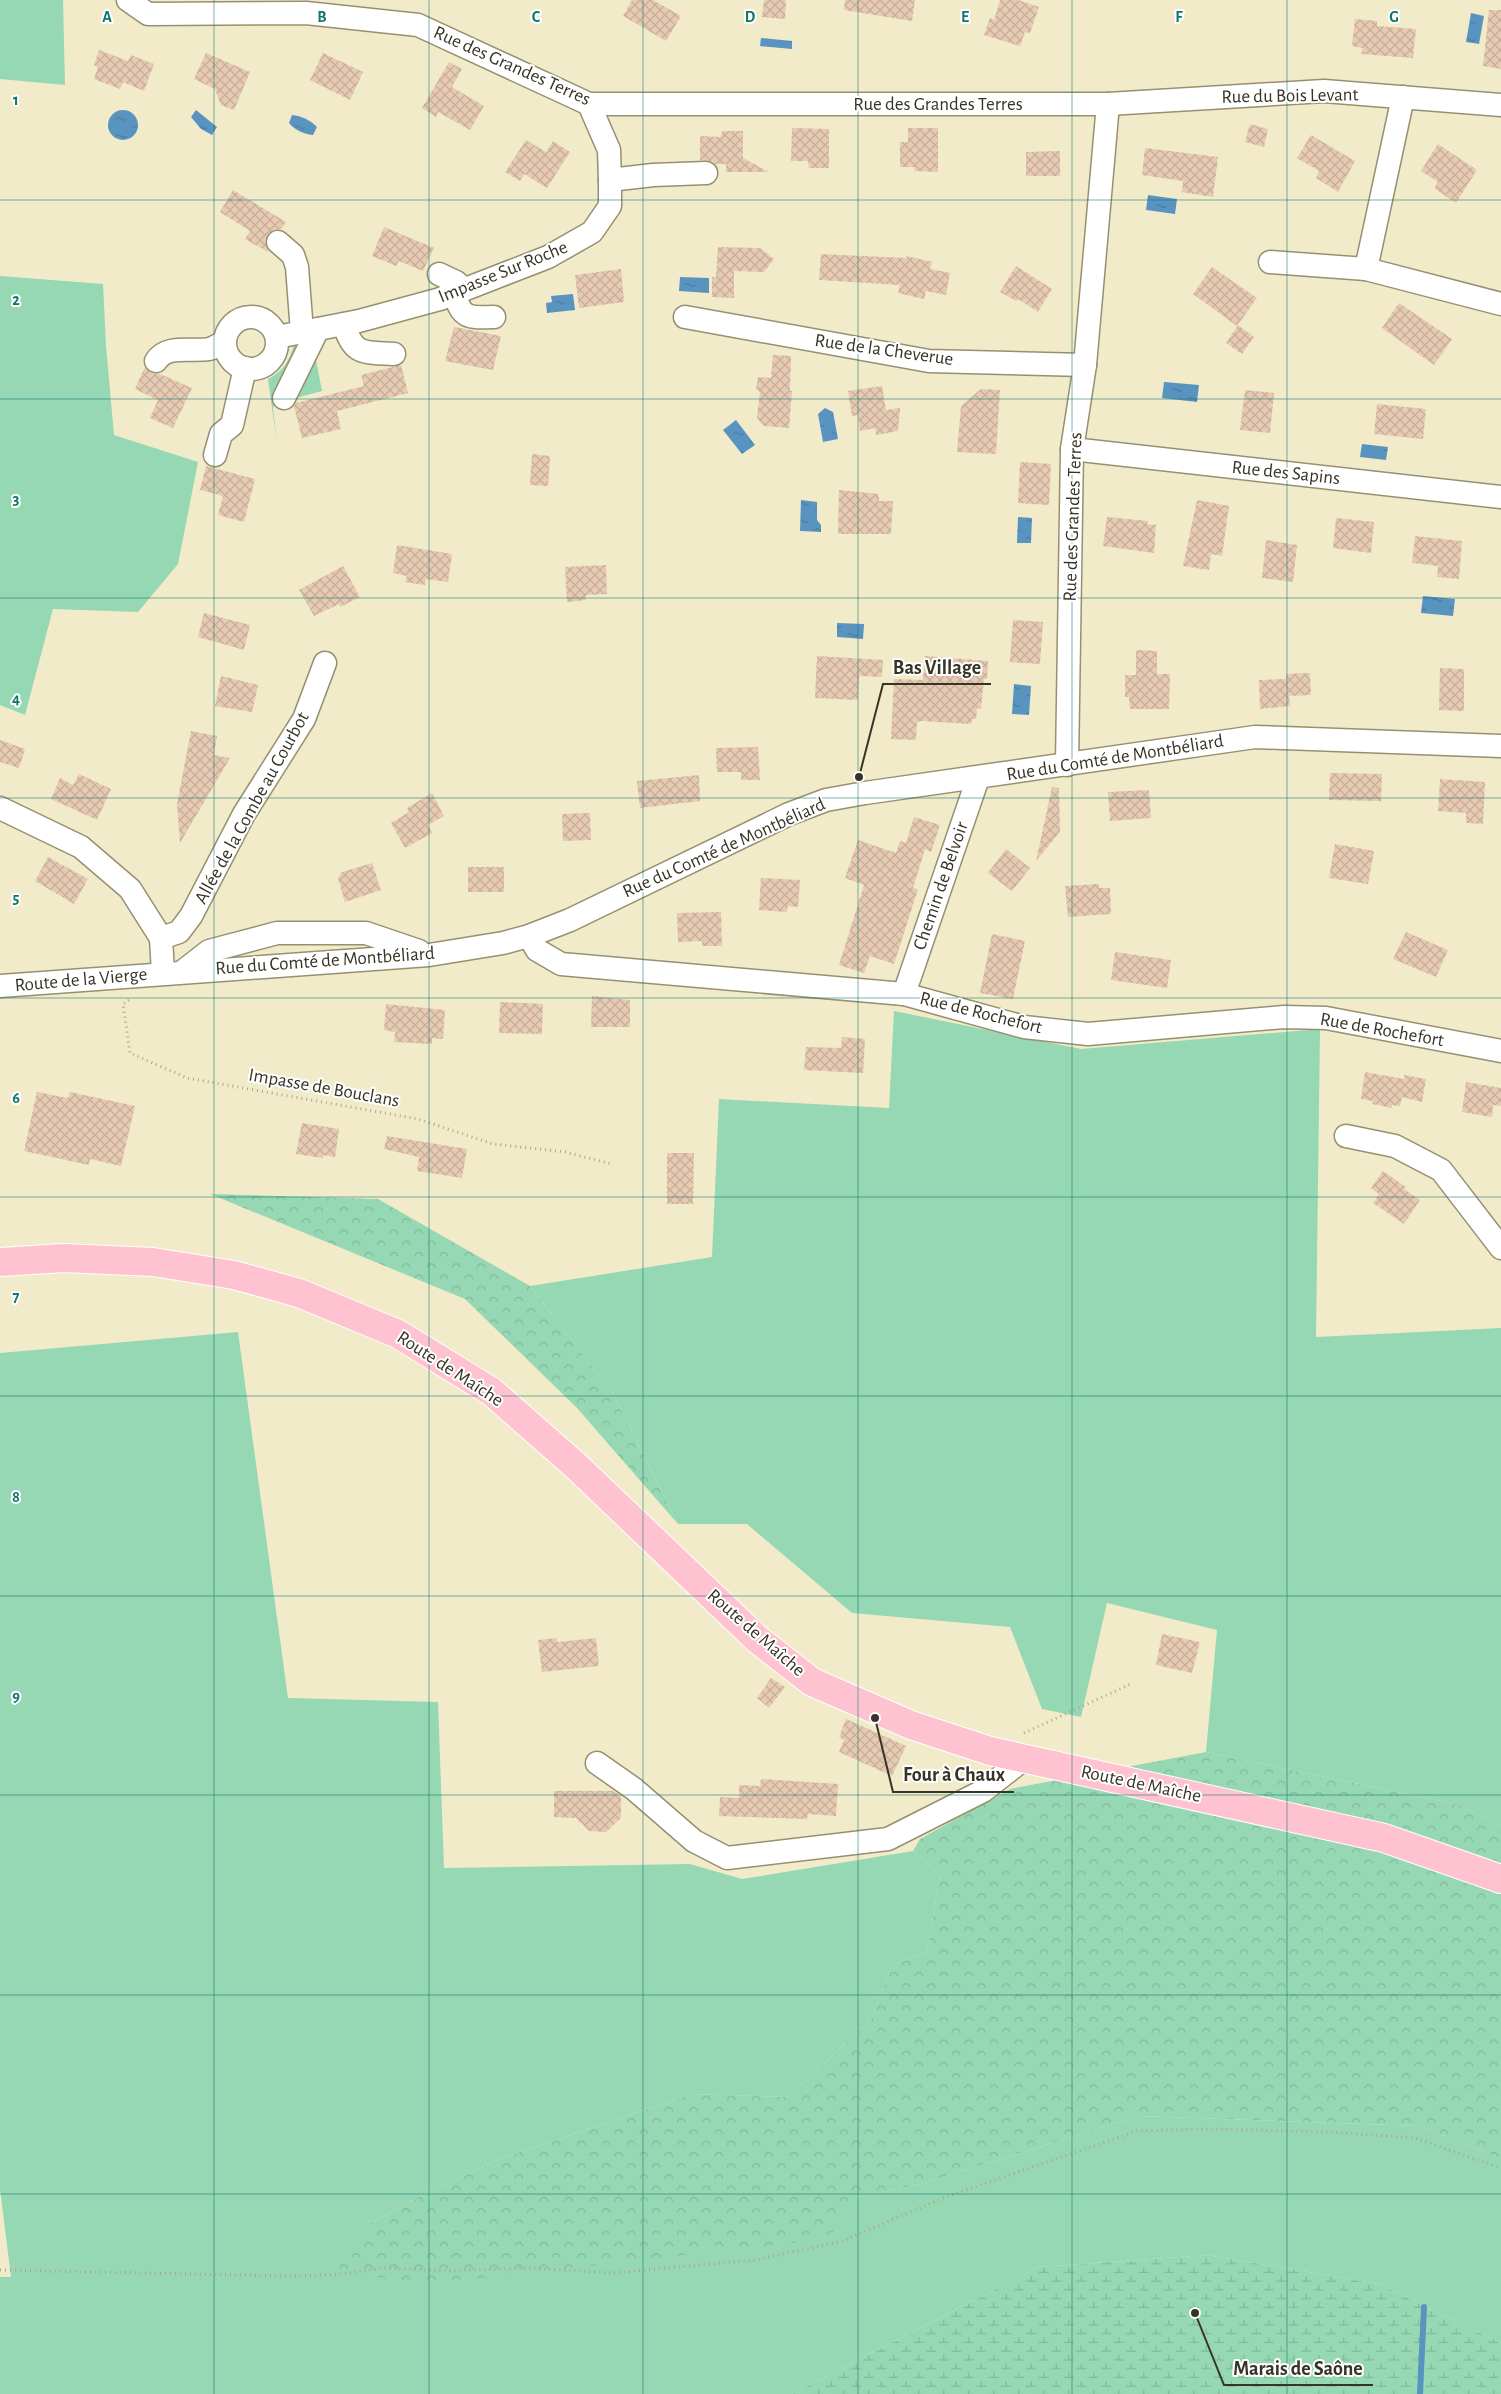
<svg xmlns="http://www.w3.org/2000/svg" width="1501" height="2394" viewBox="0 0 1501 2394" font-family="'Alegreya Sans',sans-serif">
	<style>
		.grass { fill: #95d8b3 }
		.forest { fill: url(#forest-crowns) }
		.wetland { fill: url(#wetland-marsh) }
		.water { fill: url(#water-ripples) }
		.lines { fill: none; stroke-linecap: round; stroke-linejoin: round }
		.stream { stroke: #5994c1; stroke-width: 6 }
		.building { fill: url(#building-cross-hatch) }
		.minor-casing { stroke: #979070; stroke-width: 25 }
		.major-casing { stroke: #fff; stroke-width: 30 }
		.path { stroke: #ada78d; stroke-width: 3; stroke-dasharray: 1 4; stroke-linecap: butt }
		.minor { stroke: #fff; stroke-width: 22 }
		.major { stroke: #fec2d0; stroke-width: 28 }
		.grid { fill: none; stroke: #0f766e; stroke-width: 1; stroke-opacity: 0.55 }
		.labels { text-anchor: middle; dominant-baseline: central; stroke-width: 4; stroke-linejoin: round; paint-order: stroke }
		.street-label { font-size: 19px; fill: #373427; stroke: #fff }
		.grid-label { font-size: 16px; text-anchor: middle; font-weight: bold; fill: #0f766e; stroke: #fff; stroke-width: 4; stroke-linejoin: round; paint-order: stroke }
		.leader { fill: none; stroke: #373427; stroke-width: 2 }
		.callout-dot { fill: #373427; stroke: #fff; stroke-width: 2 }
		.callout-label { font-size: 20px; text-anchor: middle; font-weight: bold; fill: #373427; stroke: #fff; stroke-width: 4; stroke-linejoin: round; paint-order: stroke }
	</style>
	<defs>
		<pattern id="forest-crowns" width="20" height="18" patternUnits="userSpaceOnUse" patternTransform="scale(1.25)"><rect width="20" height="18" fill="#95d8b3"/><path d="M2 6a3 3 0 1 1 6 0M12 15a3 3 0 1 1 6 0" fill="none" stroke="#81ba9a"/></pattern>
		<pattern id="wetland-marsh" width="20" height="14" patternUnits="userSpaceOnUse" patternTransform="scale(1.25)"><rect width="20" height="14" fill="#95d8b3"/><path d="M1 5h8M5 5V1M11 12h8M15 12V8" fill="none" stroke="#81ba9a"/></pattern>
		<pattern id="water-ripples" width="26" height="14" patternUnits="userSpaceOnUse" patternTransform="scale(1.25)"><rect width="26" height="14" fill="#5994c1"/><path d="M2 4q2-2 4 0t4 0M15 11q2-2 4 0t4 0" fill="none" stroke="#4a7a9d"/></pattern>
		<pattern id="building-cross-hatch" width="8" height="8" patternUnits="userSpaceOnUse" patternTransform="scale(1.25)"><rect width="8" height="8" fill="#e7cab3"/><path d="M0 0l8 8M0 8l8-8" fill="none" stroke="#c7ae9a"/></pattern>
	</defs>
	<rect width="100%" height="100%" fill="#f2ebc9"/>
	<g class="grass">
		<polygon points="0,0 63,0 65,85 0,79"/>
		<polygon points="0,276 103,284 106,346 114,435 198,462 178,564 138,612 53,609 25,715 0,705"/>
		<path d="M301 343 273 408 277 444 268 379C283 371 289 362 294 345Z"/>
		<polygon points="315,355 322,391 292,399"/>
		<polygon points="894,1011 1081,1049 1320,1029 1316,1337 1501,1328 1501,1825 1459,1805 1206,1752 1217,1630 1107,1603 1081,1717 1042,1709 1010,1627 852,1613 747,1524 678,1524 613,1393 530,1286 712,1257 719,1099 889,1108"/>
		<polygon points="238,1332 288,1698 438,1702 444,1868 690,1864 742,1879 913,1851 940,1876 927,1953 892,1965 871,2020 788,2097 691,2094 503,2158 422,2195 371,2223 827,2239 857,2197 921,2184 1138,2116 1421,2126 1501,2159 1501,2343 1379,2284 1207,2255 1039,2267 792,2394 0,2394 0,2277 11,2277 0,2189 0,1353"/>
	</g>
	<g class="forest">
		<polygon points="210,1194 378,1199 530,1286 613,1393 678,1524 577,1408 465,1299"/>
		<polygon points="1206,1752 1459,1805 1501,1825 1501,2159 1421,2126 1138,2116 921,2184 857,2197 828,2239 421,2285 332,2269 371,2223 422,2195 503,2158 691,2094 788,2097 871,2020 892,1965 927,1953 940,1876 913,1851 920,1839 1010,1789"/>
	</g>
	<polygon class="wetland" points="1207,2255 1379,2284 1501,2343 1501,2394 792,2394 1039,2267"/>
	<g class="water">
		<polygon points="1471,13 1484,16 1479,44 1466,42"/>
		<polygon points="761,38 792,41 792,49 760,46"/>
		<circle cx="123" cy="125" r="15"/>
		<polygon points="196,110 217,127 212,135 201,129 191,117"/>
		<path d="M292 115C302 116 310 120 317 127L313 135C303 134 295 130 289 123Z"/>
		<polygon points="1148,195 1177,199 1175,214 1146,210"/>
		<polygon points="680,277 709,278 709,293 679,291"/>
		<polygon points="573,294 575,310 547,313 546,303 552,302 551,296"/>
		<polygon points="1164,382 1199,385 1197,402 1162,398"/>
		<polygon points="825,408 833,412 838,439 823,442 818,414"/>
		<polygon points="736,420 755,445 742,454 723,430"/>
		<polygon points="1362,444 1388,447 1386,460 1360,457"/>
		<polygon points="801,500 817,502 817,520 821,525 821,532 800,531"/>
		<polygon points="1018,517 1032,518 1031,543 1017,543"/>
		<polygon points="1423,596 1455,599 1453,616 1421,613"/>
		<polygon points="837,623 864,624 863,639 837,637"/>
		<polygon points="1014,684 1031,686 1029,715 1012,714"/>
	</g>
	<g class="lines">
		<polyline class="stream" points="1420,2394 1424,2307"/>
	</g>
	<g class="building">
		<polygon points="632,0 653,0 681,16 666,41 623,16"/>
		<polygon points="764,0 786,0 785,19 762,17"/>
		<polygon points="845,0 915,0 912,21 844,10"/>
		<polygon points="1000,0 1018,0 1039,7 1030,33 1025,32 1020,46 984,35 990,18 994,20"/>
		<polygon points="1489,10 1501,10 1501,69 1483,66"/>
		<polygon points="1355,19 1377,21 1377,26 1416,29 1413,58 1361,54 1363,48 1352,46"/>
		<polygon points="99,50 128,61 131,55 154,64 144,91 123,82 120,89 94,79 98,67 94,65"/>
		<polygon points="206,53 250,72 234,110 221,105 215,89 194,79"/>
		<polygon points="323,53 363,72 350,100 310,80"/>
		<polygon points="449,62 462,69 452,87 484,106 470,130 438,112 436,117 422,108"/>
		<polygon points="1250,124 1268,129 1264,147 1245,142"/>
		<polygon points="792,128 829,129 829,168 809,168 808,161 791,161"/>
		<polygon points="908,128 938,128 938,172 915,171 914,167 900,167 900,142 908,142"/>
		<polygon points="722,131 743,131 743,158 769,172 726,172 726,164 715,164 712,161 700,160 700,136 721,137"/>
		<polygon points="1311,135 1355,161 1338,192 1316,178 1319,171 1297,158"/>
		<polygon points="526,140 546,152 553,141 570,152 547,188 524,174 520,181 505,172"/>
		<polygon points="1438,144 1477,170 1456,203 1434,188 1438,182 1421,171"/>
		<polygon points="1145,148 1218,157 1213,197 1182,192 1183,181 1142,175"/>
		<polygon points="1060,151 1060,176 1026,176 1026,152"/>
		<polygon points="233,190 286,222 281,229 274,230 268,234 265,240 268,252 245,239 250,231 220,212"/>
		<polygon points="384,227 434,248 423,271 399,261 396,266 372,256"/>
		<polygon points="718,247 760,248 774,259 764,272 734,271 734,298 712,297 712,277 716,277"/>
		<polygon points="821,254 906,258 907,256 932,262 930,269 950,273 946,295 926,291 924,299 898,293 900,285 819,280"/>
		<polygon points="1016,266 1052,289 1038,312 1018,299 1016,301 1000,292"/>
		<polygon points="1212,267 1257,298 1237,326 1193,294"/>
		<polygon points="621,269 624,302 579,308 575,275"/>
		<polygon points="1399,303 1452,339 1434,365 1382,328"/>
		<polygon points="1238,325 1254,337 1242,354 1226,343"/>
		<polygon points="454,327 501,336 493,370 445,361"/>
		<polygon points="773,355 791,356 790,391 792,391 789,428 764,426 757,418 760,392 756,389 758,377 771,378"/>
		<polygon points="401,365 408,393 337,411 341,429 302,438 294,406 296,403 364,386 361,375"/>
		<polygon points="145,367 153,374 160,374 192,388 173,428 150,418 158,400 135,389"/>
		<polygon points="882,386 886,410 900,408 898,431 876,435 875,428 860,431 858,415 852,416 848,391"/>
		<polygon points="981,389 1000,390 996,454 957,452 961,406"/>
		<polygon points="1245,390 1274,393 1270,433 1240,430"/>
		<polygon points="1377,404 1426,409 1423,439 1374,434"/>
		<polygon points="532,454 550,456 548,486 530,485"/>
		<polygon points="1020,462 1051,464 1049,505 1018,503"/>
		<polygon points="206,466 255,479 244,522 218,515 223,496 200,490"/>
		<polygon points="839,490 879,494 879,501 893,501 891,534 838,534"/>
		<polygon points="1197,500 1229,506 1222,556 1211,554 1209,570 1183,566"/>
		<polygon points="1107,517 1148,521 1147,524 1156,525 1154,553 1103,546"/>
		<polygon points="1336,518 1374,522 1371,553 1333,548"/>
		<polygon points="1415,536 1462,541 1459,579 1437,577 1438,566 1412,563"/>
		<polygon points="1266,540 1297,545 1293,582 1262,578"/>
		<polygon points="397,545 452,554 448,582 426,579 425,585 405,582 407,576 393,573"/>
		<polygon points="606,565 607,594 586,595 586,600 567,602 565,567"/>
		<polygon points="343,566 360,597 340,607 339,604 314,616 299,590"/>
		<polygon points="204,613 250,625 244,650 198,637"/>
		<polygon points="1013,620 1043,622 1040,664 1010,662"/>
		<polygon points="1136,650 1157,651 1157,674 1170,674 1170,676 1169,709 1130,709 1129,697 1125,697 1125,675 1136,675"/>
		<polygon points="817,656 883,660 882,677 859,676 858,700 815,698"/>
		<polygon points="925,656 988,661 987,679 984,679 981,709 977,708 976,719 972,719 971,724 921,721 917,722 916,740 891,739 894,679 923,680"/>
		<polygon points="1440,668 1464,669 1464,711 1439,710"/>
		<polygon points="1310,673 1311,695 1289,696 1290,706 1260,709 1259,680 1286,679 1286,674"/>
		<polygon points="221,676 258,685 252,712 215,706"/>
		<polygon points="191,731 217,736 214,755 230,758 180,843 177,804"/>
		<polygon points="0,740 25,749 19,768 0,762"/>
		<polygon points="758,747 760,780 741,780 741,772 717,772 716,748"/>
		<polygon points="1330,773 1382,774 1381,801 1329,800"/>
		<polygon points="79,774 111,789 97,820 51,799 60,778 73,785"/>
		<polygon points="699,775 700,801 640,808 637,781"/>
		<polygon points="1440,779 1485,782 1483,824 1466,823 1466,813 1438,811"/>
		<polygon points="1052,787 1059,788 1060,832 1036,861"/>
		<polygon points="1149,790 1151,818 1110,821 1108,792"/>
		<polygon points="432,793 444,816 428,825 432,833 405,848 391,823 409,812 407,808"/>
		<polygon points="590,813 591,840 563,841 562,814"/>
		<polygon points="914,817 940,825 931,852 925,849 913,888 918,889 894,964 870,956 864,973 839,965 864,885 845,878 858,840 896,853 900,841 906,843"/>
		<polygon points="1335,844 1374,851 1368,884 1329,878"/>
		<polygon points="1006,849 1030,868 1012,891 988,873"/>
		<polygon points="48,857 88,879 74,904 35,881"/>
		<polygon points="372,863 381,890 345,902 338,878 342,872"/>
		<rect x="468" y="867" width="36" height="25"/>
		<polygon points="761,878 800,880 798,907 788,906 787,912 759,910"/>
		<polygon points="1099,884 1099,888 1110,888 1111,914 1068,917 1065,886"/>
		<polygon points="721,912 722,946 702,946 702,941 678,942 677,913"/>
		<polygon points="1406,932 1448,950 1436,977 1393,959"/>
		<polygon points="992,934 1025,941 1013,999 980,993"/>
		<polygon points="1115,952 1171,960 1167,988 1111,980"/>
		<polygon points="592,996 630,1000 630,1027 591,1027"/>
		<polygon points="500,1002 543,1004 542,1034 499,1033"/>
		<polygon points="386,1004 445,1010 443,1039 432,1038 432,1044 394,1042 395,1032 384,1030"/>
		<polygon points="842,1037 865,1039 863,1073 804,1070 806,1047 841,1048"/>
		<polygon points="1365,1072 1404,1079 1404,1075 1426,1079 1422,1102 1402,1097 1400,1106 1392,1105 1392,1108 1372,1104 1373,1101 1361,1099"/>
		<polygon points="1466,1082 1501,1088 1501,1106 1493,1105 1492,1117 1462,1112"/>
		<polygon points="37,1092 68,1098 70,1092 135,1106 121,1166 90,1159 89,1165 24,1151"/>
		<polygon points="302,1123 339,1129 335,1157 323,1155 323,1158 296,1154"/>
		<polygon points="387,1136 467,1149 462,1178 417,1171 419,1157 384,1149"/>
		<polygon points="667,1153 694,1153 693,1204 667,1204"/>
		<polygon points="1383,1171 1406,1187 1404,1189 1420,1200 1404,1224 1373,1203 1379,1194 1371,1188"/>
		<polygon points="1162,1634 1200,1642 1192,1673 1156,1665"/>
		<polygon points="557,1638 557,1642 596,1638 599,1666 542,1672 538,1640"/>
		<polygon points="771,1678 785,1687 769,1708 757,1698"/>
		<polygon points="846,1719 906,1746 892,1776 839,1752 844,1740 839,1737"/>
		<polygon points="761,1779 838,1784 836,1816 808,1814 807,1819 719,1816 720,1797 739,1798 739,1785 760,1786"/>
		<polygon points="554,1791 614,1791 621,1796 621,1818 606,1832 589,1831 576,1818 554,1817"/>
	</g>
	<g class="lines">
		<g class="minor-casing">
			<g id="minor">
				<polyline points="128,0 148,14 306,13 418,25 589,104 1108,104 1085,365 1072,449 1067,765"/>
				<polyline points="1108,104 1324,91 1501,105"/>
				<polyline points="610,180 653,175 706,173"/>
				<polyline points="278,242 293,255 297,267 302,332"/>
				<polyline points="1270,262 1366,269 1501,304"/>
				<polyline points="1366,269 1403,97"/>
				<polyline points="439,274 456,282 464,289"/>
				<path d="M455 293C460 319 470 318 494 317"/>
				<circle cx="251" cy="343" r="26"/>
				<polyline points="685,317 929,361 1085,365"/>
				<path d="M344 324C353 356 364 352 394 354"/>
				<polyline points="277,337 359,321 440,299 548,257 592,232 610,206 610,180 609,150 589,104"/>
				<path d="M156 361C167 344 191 352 209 349 214 348 219 344 224 342"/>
				<polyline points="284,398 318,329"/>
				<polyline points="1072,449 1501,497"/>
				<polyline points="215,455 221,434 232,425 245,368"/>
				<polyline points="0,808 81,847 130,889 161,938 163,973"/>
				<polyline points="529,936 537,950 561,964 904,994 1024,1027 1088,1034 1284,1017 1326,1018 1501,1051"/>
				<polyline points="161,938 179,932 191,916 244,814 304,719 325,663"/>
				<polyline points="182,972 209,951 277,933 366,933 419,951"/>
				<polyline points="0,986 429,955 503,943 529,936 570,920 789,814 826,800 865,793 1255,737 1501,746"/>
				<polyline points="904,994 978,778"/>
				<polyline points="1346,1136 1395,1146 1441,1170 1501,1248"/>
				<polyline points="597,1763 634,1789 694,1841 727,1858 888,1839 983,1791 1024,1759"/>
			</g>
		</g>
		<g class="major-casing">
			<polyline id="major" points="0,1262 64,1258 153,1262 234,1275 299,1293 398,1334 492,1392 575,1465 757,1639 812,1682 911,1725 990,1751 1384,1838 1501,1879"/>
		</g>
		<g class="path">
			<polyline points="129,1000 123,1004 130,1053 187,1078 418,1119 493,1144 565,1152 612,1164"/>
			<polyline points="1024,1733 1133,1683"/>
			<polyline points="0,2270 285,2276 333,2275 384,2268 447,2271 529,2268 612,2273 756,2260 843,2241 943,2198 1137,2131 1207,2129 1331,2132 1415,2138 1501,2168"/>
		</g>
		<use href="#minor" class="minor"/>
		<use href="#major" class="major"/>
	</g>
	<path class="grid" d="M214 0V2394M429 0V2394M643 0V2394M858 0V2394M1072 0V2394M1287 0V2394M0 200H1501M0 399H1501M0 598H1501M0 798H1501M0 998H1501M0 1197H1501M0 1396H1501M0 1596H1501M0 1795H1501M0 1995H1501M0 2194H1501"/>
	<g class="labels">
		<g class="street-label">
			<text transform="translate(512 66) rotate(24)">Rue des Grandes Terres</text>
			<text transform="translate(1290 96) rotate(-1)">Rue du Bois Levant</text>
			<text x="938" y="104">Rue des Grandes Terres</text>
			<text transform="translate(503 272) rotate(-22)">Impasse Sur Roche</text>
			<text transform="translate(884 350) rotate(8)">Rue de la Cheverue</text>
			<text transform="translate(1286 473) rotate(6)">Rue des Sapins</text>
			<text transform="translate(1073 517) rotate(-88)">Rue des Grandes Terres</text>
			<text transform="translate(1115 758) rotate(-9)">Rue du Comté de Montbéliard</text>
			<text transform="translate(252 808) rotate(-61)">Allée de la Combe au Courbot</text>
			<text transform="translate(724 848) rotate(-24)">Rue du Comté de Montbéliard</text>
			<text transform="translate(941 886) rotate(-71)">Chemin de Belvoir</text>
			<text transform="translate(325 961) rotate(-4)">Rue du Comté de Montbéliard</text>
			<text transform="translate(81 980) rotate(-5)">Route de la Vierge</text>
			<text transform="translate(981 1013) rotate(14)">Rue de Rochefort</text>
			<text transform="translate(1382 1030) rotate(10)">Rue de Rochefort</text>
			<text transform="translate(324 1088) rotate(10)">Impasse de Bouclans</text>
			<text transform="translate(450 1369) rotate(33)">Route de Maîche</text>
			<text transform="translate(756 1633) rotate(41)">Route de Maîche</text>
			<text transform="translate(1141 1784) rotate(12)">Route de Maîche</text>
		</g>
	</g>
	<g class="grid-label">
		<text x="107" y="22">A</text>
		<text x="322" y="22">B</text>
		<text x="536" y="22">C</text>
		<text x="750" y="22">D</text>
		<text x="965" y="22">E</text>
		<text x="1179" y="22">F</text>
		<text x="1394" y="22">G</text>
		<text x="16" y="105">1</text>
		<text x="16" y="305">2</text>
		<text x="16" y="504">3</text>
		<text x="16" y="704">4</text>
		<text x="16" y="903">5</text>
		<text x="16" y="1103">6</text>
		<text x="16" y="1302">7</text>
		<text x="16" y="1502">8</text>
		<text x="16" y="1701">9</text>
	</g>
	<path class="leader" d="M859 777L883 684H991M875 1718L893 1792H1014M1195 2313L1224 2385H1373"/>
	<g class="callout-dot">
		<circle cx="859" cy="777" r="5"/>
		<circle cx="875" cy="1718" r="5"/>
		<circle cx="1195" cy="2313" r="5"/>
	</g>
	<g class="callout-label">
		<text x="937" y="674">Bas Village</text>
		<text x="954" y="1781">Four à Chaux</text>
		<text x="1298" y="2375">Marais de Saône</text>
	</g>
</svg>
